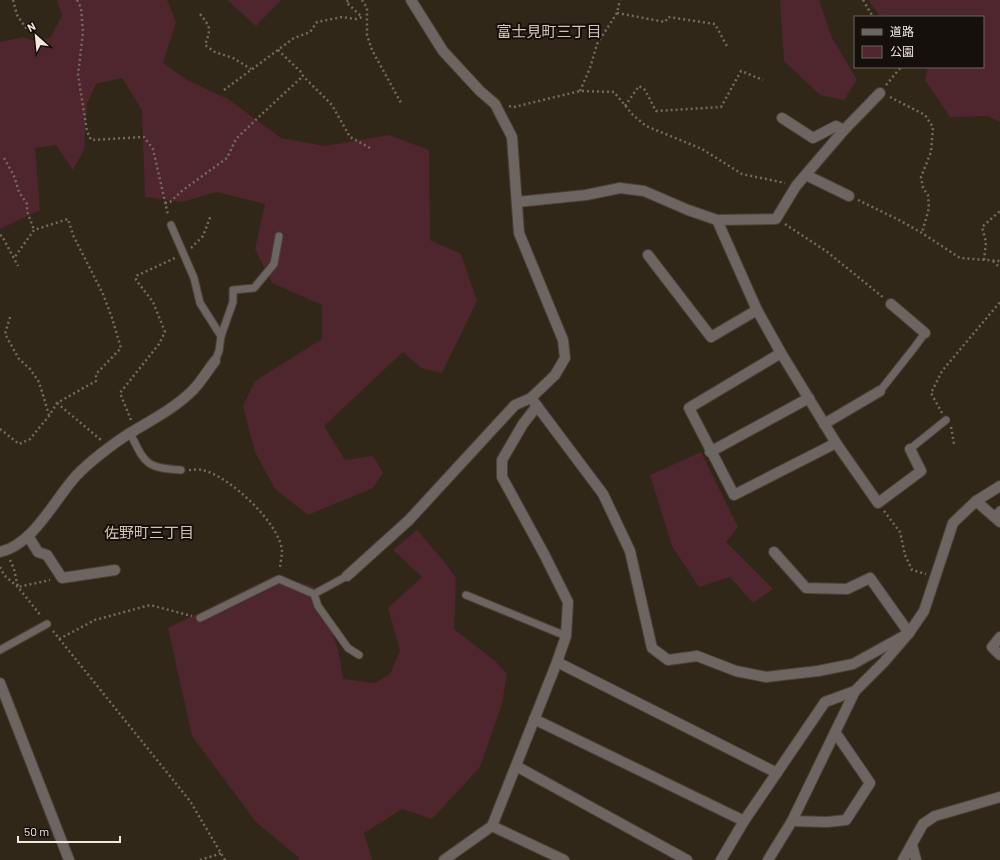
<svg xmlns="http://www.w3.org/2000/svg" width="1000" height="860" viewBox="0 0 1000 860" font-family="Barlow,'Noto Sans JP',sans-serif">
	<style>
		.green { fill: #4f252e }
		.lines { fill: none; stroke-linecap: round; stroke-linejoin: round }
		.service-casing { stroke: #4c4235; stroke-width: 9 }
		.minor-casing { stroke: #4c4235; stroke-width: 12 }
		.path { stroke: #746b5e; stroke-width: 2.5; stroke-dasharray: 2 3; stroke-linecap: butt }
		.service { stroke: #6d6561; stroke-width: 7 }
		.minor { stroke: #6d6561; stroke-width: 10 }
		.labels { text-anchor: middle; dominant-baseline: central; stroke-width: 4; stroke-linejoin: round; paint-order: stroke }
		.neighbourhood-label { font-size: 15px; fill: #d3c5b4; stroke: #15100b }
	</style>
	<rect width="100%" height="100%" fill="#312719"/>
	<g class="green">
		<polygon points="57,0 167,0 176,22 163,63 187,80 228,99 281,138 325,146 389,135 429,150 430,240 461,254 477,301 442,373 421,368 403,352 324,426 345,460 373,456 383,473 373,488 308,515 275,489 255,452 243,406 255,381 322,339 322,305 272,283 255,249 265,204 216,192 182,202 145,197 142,110 122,78 96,84 87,104 84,150 73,170 56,145 35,148 40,210 0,229 0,42 23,37 38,42 51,37 62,15"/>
		<polygon points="227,0 281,0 256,26"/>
		<polygon points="780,0 819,0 832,38 857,80 844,100 820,95 784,61"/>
		<polygon points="869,0 1000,0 1000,122 988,116 950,117 925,80 928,67 983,67 983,17 883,17 878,14"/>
		<polygon points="701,452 738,527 726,542 773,589 753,603 730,577 699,587 672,546 650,475"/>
		<polygon points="417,530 442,559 456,578 454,629 495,661 507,674 502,704 480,767 432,819 402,809 364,833 372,860 299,860 298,857 256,822 192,736 168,628 273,576 313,586 338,648 343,679 375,683 390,674 400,651 388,608 422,577 393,550"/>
	</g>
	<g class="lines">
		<g class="service-casing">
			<g id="service">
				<polyline points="171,225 194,278 200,303 221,336 219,351 215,361"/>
				<polyline points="221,336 233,302 233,290 254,288 274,264 279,236"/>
				<polyline points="880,391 914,348 925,333"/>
				<path d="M130 433C145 463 145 468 181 470"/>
				<polyline points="910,449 946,420"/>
				<polyline points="994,516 1000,510"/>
				<polyline points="314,594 318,606 348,648 359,655"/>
				<polyline points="466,595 566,636"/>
				<polyline points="200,618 279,579 314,594 347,576"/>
				<polyline points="0,650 47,624"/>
			</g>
		</g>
		<g class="minor-casing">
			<g id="minor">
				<polyline points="782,118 813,138 836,126 844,130"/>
				<polyline points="806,175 849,196"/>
				<polyline points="517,202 586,195 620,188 644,191 688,210 717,220 757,310 781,353 836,443 878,503 921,471 910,449"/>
				<polyline points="717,220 776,219 796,186 844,130 880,93"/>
				<polyline points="648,255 711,337 757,310"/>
				<polyline points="891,304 925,333"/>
				<polyline points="781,353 689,408 734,495 836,443"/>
				<polyline points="531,398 603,494 630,551 652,648 668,660 697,656 736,671 766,677 818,671 853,664 909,633"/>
				<polyline points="824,424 880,391"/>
				<polyline points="710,452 809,398"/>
				<polyline points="976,501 1000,522"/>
				<polyline points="28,536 38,552 47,555 62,578 115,570"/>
				<path d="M0 552C34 544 54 500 76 476 89 462 114 443 130 433 152 420 175 408 193 390 201 382 208 370 215 361"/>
				<polyline points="774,552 806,588 847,589 870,578 909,633"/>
				<polyline points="347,576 409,520 515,405 531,398 555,375 565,358 563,340 519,233 512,137 495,104 480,91 443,51 411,0"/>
				<polyline points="1000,637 992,647 1000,655"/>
				<polyline points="557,662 777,773"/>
				<polyline points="0,683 69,860"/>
				<polyline points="534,719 744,821"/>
				<polyline points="516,766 687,860"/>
				<polyline points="792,821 827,822 846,820 870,783 835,732"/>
				<polyline points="492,826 564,860"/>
				<polyline points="912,845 916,860"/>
				<polyline points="444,860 492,826 557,662 566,636 568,602 544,554 502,477 502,460 523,424 537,406"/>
				<polyline points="721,860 744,821 825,702 855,691 884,662 909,633 924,611 953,523 976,501 1000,486"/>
				<polyline points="768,860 792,821 855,691"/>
				<polyline points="903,860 923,824 935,816 1000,797"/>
			</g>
		</g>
		<g class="path">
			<polyline points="13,0 17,15 28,31"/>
			<polyline points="77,0 81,8 83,32 78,75 87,131 91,140 144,137 153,149 168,215"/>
			<polyline points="362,0 367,8 367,35 372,50 401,103"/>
			<polyline points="863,0 873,17"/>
			<polyline points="617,13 665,22 668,17 715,24 728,48"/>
			<path d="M200 14C211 28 211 28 205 45L215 52 233 58 251 69"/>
			<polyline points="278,50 302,73 303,76 332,105 350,137 370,148"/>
			<polyline points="886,85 901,67"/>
			<polyline points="224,90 294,38 310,32 317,22 342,17 356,19 362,17 346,2 350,0"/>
			<polyline points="580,91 590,68 597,44 617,13 620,0"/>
			<polyline points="890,97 925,115 933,127 931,152 921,177 923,188 928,195 929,208 922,233"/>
			<polyline points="509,106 514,107 580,91 614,92 633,115 646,126 702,149 742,174 785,183"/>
			<polyline points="625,106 639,86 645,90 656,111 721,107 741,71 763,80"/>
			<polyline points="4,158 14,176 19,192 27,204 27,211 34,230"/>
			<polyline points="858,200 899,220 922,233 960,258 1000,261"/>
			<polyline points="165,203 170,202 183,190 227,158 236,139 263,113 303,76"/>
			<polyline points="785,224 826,251 884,298"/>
			<polyline points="0,235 2,236 18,266"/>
			<polyline points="191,248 203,236 211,215"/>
			<polyline points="984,260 986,242 982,227 1000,211"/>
			<polyline points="993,261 1000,268"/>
			<polyline points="10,317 5,334 19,359 30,369 39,382 49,415"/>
			<polyline points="57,403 101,440"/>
			<polyline points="942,413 931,393 942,371 1000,302"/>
			<polyline points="131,420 120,393 159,344 165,332 153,302 136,280 136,276 175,258"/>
			<polyline points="951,427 954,444"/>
			<polyline points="0,429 19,444 30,439 49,416 57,403 96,381 96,374 121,348 112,318 103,294 73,235 68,219 34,230 14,258"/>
			<path d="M189 470C193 470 198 469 202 470 228 475 280 523 282 551 282 557 280 564 280 569"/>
			<polyline points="884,511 900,532 905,555 912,570 926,574"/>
			<polyline points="10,560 14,569 18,587 50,580"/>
			<polyline points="0,567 4,575 18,587 41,616"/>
			<polyline points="53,631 190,801 225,860"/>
			<polyline points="59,639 95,620 150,605 192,616"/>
			<polyline points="200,860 222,853"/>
		</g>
		<use href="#service" class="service"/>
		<use href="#minor" class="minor"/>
	</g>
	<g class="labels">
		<g class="neighbourhood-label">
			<text x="549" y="31">富士見町三丁目</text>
			<text x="149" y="532">佐野町三丁目</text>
		</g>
	</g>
	<rect x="854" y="16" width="130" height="52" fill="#15100b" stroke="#6d6760"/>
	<rect x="862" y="29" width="20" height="6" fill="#6d6561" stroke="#6d6760"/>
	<text x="890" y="36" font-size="12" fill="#f0e9e0">道路</text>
	<rect x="862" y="46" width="20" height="12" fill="#4f252e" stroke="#6d6760"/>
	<text x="890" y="56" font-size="12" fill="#f0e9e0">公園</text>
	<g transform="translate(36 36) rotate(333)" stroke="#15100b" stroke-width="3" paint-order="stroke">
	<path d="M0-3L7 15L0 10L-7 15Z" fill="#f0e9e0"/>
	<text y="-6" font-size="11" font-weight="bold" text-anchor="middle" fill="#f0e9e0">N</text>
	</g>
	<path d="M18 836v6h102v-6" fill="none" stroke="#f0e9e0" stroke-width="2"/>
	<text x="24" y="836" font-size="12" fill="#f0e9e0" stroke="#15100b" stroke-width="3" paint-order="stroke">50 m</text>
</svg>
